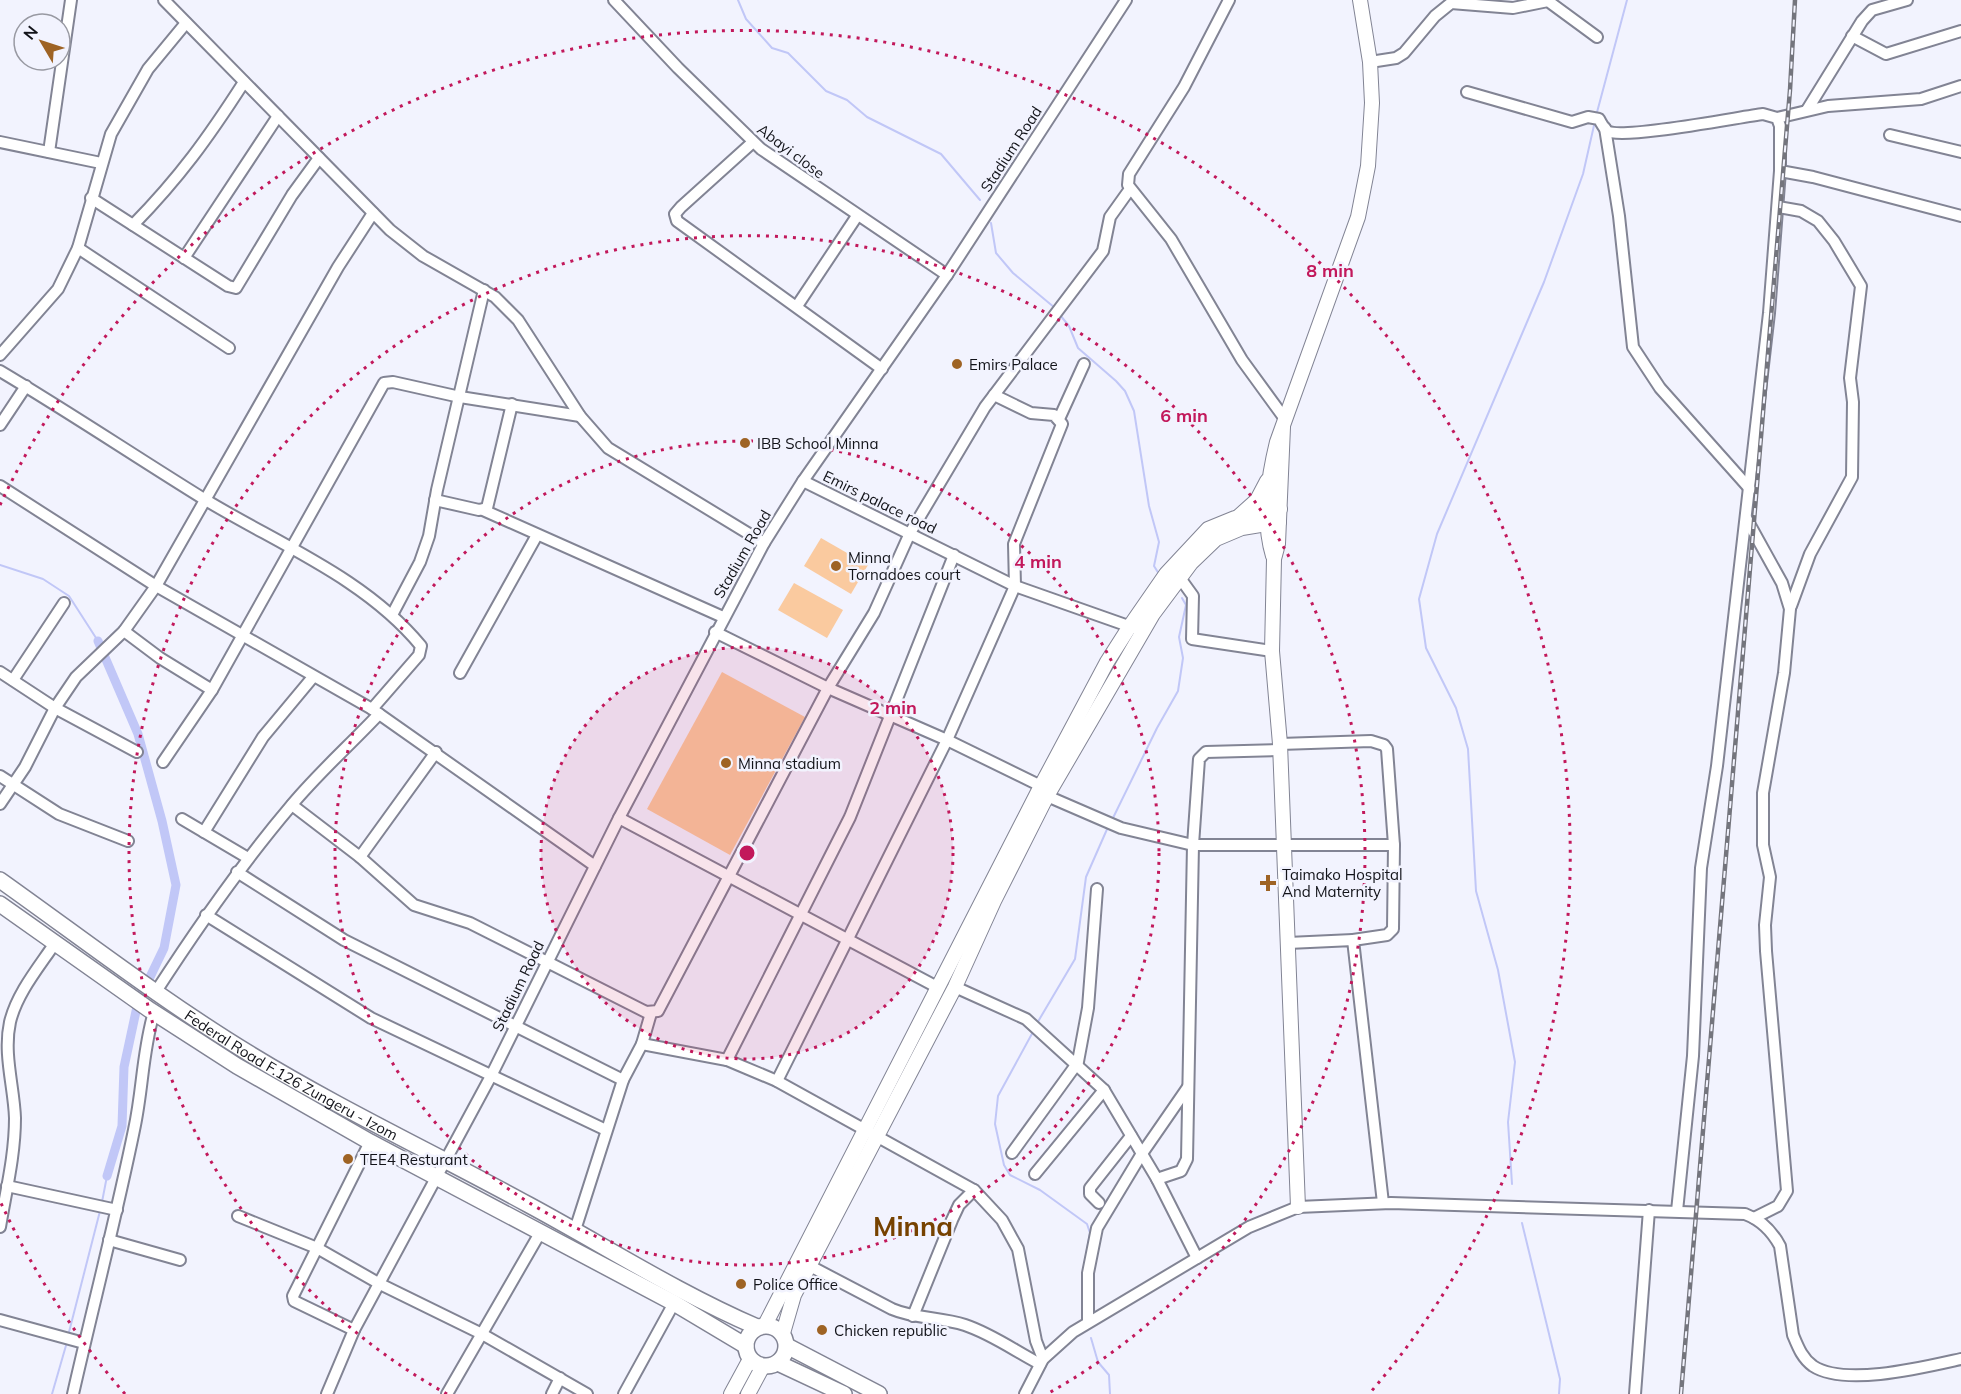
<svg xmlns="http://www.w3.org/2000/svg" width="1961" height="1394" viewBox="0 0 1961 1394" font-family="Mulish,sans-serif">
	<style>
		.green { fill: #faca9f }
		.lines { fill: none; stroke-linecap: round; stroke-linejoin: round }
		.stream { stroke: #c1c7f7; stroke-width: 2 }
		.canal { stroke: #c1c7f7; stroke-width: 9 }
		.street-casing { stroke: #828494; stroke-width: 14 }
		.secondary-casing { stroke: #828494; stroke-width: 16 }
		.primary-casing { stroke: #828494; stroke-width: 18 }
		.street { stroke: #fff; stroke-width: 10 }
		.secondary { stroke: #fff; stroke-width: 14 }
		.primary { stroke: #fff; stroke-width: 15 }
		.rail-casing { stroke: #74757d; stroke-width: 4.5 }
		.rail { stroke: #f2f3fe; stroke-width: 2; stroke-dasharray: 7; stroke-linecap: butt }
		.ring { fill: none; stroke: #c2185b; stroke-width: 3; stroke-dasharray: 3 6 }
		.poi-dot { fill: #9e6324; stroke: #f2f3fe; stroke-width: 2 }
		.labels { text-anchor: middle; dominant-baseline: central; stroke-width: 5; stroke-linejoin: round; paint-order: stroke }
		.street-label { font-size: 15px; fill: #121319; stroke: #f2f3fe }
		.poi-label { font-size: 15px; fill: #121319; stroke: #f2f3fe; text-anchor: start }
		.town-label { font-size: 27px; font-weight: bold; fill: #764200; stroke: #f2f3fe }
		.centre { fill: #c2185b; stroke: #f2f3fe; stroke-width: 3 }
		.ring-label { font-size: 18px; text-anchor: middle; font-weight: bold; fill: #c2185b; stroke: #f2f3fe; stroke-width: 5; stroke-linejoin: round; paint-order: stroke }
	</style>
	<rect width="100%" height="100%" fill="#f2f3fe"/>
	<g class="green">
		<polygon points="821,538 868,565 851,594 804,566"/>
		<polygon points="794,583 843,610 827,638 778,610"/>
		<polygon points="722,672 805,717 730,855 647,809"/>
	</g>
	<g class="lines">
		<g class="stream">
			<polyline points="738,0 746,19 772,48 788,53 826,91 847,100 867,117 941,154 980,200"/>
			<polyline points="1596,116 1627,0"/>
			<polyline points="991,223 996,253 1013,273 1055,308"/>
			<polyline points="1060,315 1069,326 1078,348 1116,381 1125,391 1134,411 1149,506 1159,542 1154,566 1159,574"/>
			<polyline points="0,565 43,579 69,596 98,641"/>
			<polyline points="1112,820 1157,728 1178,691 1183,658 1179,637 1186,605 1182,598"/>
			<polyline points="1036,1025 1075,959 1086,877 1108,827"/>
			<polyline points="1034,1030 998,1096 995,1124 1004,1165 1010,1175 1040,1190 1087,1224 1090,1233 1083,1271"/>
			<polyline points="1512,1184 1508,1122 1515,1062 1498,970 1476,891 1468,749 1456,708 1426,648 1419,599 1437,534 1544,282 1583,174 1595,121"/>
			<polyline points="102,1202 107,1176"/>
			<polyline points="1522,1223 1560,1379 1559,1394"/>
			<polyline points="1083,1280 1083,1301"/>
			<polyline points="68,1336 100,1211"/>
			<polyline points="1091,1338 1098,1362 1109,1375 1110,1394"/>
			<polyline points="52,1394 67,1342"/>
		</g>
		<polyline class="canal" points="98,641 138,734 162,821 176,885 164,948 138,1002 124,1067 122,1126 107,1176"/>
		<g class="street-casing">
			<g id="street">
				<polyline points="164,0 390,230 423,256 495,297 518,320 580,416 608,448 764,543"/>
				<polyline points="614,0 678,68 761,149 947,275"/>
				<polyline points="1229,0 1184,87 1129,174 1128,185 1171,239 1242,360 1285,419"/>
				<polyline points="1852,36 1886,54 1961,31"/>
				<polyline points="1370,62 1396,58 1404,53 1435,16 1451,3 1513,8 1548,1 1597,37"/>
				<path d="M1467 92 1572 122 1588 117 1599 119C1601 123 1604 128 1607 131 1622 140 1739 117 1763 114L1777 118 1780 126V171L1769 313 1717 766 1701 868 1693 1056 1677 1211"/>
				<polyline points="1807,110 1862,21 1872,10 1907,0"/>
				<polyline points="1777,118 1828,106 1921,99 1961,86"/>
				<polyline points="1605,128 1619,216 1633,347 1660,388 1750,489"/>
				<polyline points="1890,135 1961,152"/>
				<polyline points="0,142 101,163"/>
				<polyline points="753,142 681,207 675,214 677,221 882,369"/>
				<polyline points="49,152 71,0"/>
				<polyline points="1780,171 1813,177 1961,216"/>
				<polyline points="91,198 228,286 236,288 292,195 319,158"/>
				<polyline points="1778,207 1801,211 1818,221 1834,241 1861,286 1850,378 1853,402 1852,477 1810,554 1791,606"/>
				<path d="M133 225C180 177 208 138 244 82"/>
				<polyline points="78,248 229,348"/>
				<polyline points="184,258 278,116"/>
				<polyline points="797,306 857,216"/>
				<polyline points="0,355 58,289 78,248 111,134 148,69 186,23"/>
				<path d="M0 371C69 412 136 457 204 499 278 544 365 578 421 646L419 655 372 709"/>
				<polyline points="1059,419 1084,364"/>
				<polyline points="0,425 26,386"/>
				<polyline points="803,481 1015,586 1137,629"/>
				<polyline points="0,486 156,586 372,709 595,866"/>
				<polyline points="435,500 479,510 487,508 512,404"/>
				<polyline points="483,510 723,617"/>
				<polyline points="1746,518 1782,583 1790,609 1784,673 1763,793 1763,845 1770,877 1765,925 1766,951 1787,1191 1778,1206 1754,1218"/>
				<polyline points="1180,578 1193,596 1192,639 1272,651"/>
				<polyline points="392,615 420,562 429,536 437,490 484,290"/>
				<polyline points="124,631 160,658 212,690"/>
				<polyline points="715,632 828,688 947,740 1041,786"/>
				<polyline points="0,672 55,708 137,752"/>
				<polyline points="460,673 537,535"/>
				<polyline points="13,680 64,603"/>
				<polyline points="1280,744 1371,741 1384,745 1387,749 1394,845"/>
				<polyline points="163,762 212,690 384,383 393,382 460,397 580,416"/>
				<polyline points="0,776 59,814 128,841"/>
				<polyline points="1047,796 1121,828 1193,845 1394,845 1393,929 1387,935 1353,940"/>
				<polyline points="0,804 25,767 55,708 76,677 124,631 156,586 338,267 373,213"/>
				<polyline points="292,805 360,857 414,905 470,923 646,1012 658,1011 828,688 874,613 910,533 985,407 1103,251 1110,217 1130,189"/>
				<polyline points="619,818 937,987"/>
				<polyline points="182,819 248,858"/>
				<polyline points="204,832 263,737 313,677"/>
				<polyline points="360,857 436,752"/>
				<polyline points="237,872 344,940 623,1080"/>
				<polyline points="206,915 371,1018 606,1130"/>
				<polyline points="1288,943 1353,940 1383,1203"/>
				<polyline points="955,987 1026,1019 1104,1090 1157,1179 1197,1258"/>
				<path d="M155 993C197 928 240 866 290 807 317 774 350 745 379 714"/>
				<polyline points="642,1044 651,1013"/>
				<polyline points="727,1060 850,817 954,555"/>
				<polyline points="1077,1067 1088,1008 1097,889"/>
				<polyline points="777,1081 947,740 1015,586 1014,544 1062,424 1054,415 1031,413 994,395"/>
				<polyline points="1012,1153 1076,1065"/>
				<polyline points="1035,1174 1104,1090"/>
				<polyline points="1157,1179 1181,1171 1187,1159 1193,845 1199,759 1206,752 1280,750"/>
				<polyline points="7,1186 117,1210"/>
				<polyline points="1099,1203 1090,1194 1090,1188 1131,1136"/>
				<polyline points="238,1216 317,1248 380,1284 482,1334 587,1394"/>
				<path d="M0 1227C6 1191 15 1155 15 1118 14 1087 3 1054 10 1022 17 993 39 967 55 943"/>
				<polyline points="575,1230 623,1080 642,1044 727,1060 777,1081 974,1190 1002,1220 1018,1249 1036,1341 1043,1359"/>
				<polyline points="109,1240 180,1260"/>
				<path d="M810 1266 892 1309C915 1319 941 1317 965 1325 992 1334 1015 1351 1040 1364"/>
				<polyline points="913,1316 952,1220 959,1205 974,1190"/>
				<polyline points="0,1320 84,1343"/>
				<polyline points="1088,1322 1088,1273 1097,1228 1141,1155 1188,1087"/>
				<polyline points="354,1330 294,1301 293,1296 370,1142"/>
				<path d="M73 1394C93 1306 116 1218 134 1130 143 1089 142 1053 154 1012"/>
				<polyline points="327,1394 354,1330 491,1076 619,818 764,543 803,481 947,275 1126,0"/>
				<polyline points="447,1394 540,1233"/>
				<polyline points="552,1394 560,1378"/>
				<polyline points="624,1394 674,1303"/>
				<path d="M1025 1394 1043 1359 1073 1332 1249 1227 1298 1207 1391 1203 1745 1214C1761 1220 1772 1231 1780 1246L1793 1335C1798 1347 1802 1358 1813 1366 1845 1387 1925 1367 1961 1359"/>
				<polyline points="1635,1394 1649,1210"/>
			</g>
		</g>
		<g class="secondary-casing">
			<g id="secondary">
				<polyline points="1283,427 1278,544 1274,559 1272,651 1280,744 1298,1207"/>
				<polyline points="1238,517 1257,500 1267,481"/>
				<path d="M1273 556C1262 519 1268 479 1277 442L1358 217 1368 166 1372 103 1370 62 1360 0"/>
				<polyline points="765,1325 1041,786 1107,662 1130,626 1166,574 1208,529 1235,518 1280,509"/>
				<polyline points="783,1333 794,1295 955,987 994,901 1047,796 1153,614 1191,563 1216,539 1242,528 1279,522"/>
				<polyline points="731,1394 750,1359"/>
				<polyline points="748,1394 763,1366"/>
			</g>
		</g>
		<g class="primary-casing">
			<g id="primary">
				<path id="s1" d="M0 880C83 939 163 1001 250 1054 340 1109 436 1154 529 1205 605 1246 678 1293 757 1327"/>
				<polyline points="0,904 150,1010 237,1066 370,1142 674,1303 746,1346"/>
				<circle cx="766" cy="1346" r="20"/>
				<polyline points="787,1346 879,1394"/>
				<polyline points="778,1363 844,1394"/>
			</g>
		</g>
		<use href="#street" class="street"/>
		<use href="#secondary" class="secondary"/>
		<use href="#primary" class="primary"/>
		<g class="rail-casing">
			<polyline id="rail" points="1681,1394 1790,90 1795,0"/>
		</g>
		<use href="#rail" class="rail"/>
	</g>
	<circle cx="747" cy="853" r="206" fill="#c2185b" fill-opacity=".12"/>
	<g class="ring">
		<circle cx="747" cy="853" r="206"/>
		<circle cx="747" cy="853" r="412"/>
		<path d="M447 1394A618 618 0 1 1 1047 1394"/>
		<path d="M125 1394A824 824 0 0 1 0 1201M0 505A824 824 0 1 1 1369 1394"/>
	</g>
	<g class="poi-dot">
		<circle cx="957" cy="364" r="6"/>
		<circle cx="745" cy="443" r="6"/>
		<circle cx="836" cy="566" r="6"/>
		<circle cx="726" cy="763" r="6"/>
		<path d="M1265 874h6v6h6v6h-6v6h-6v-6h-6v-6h6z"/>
		<circle cx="348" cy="1159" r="6"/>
		<circle cx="741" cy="1284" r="6"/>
		<circle cx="822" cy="1330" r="6"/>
	</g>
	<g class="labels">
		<g class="street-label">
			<text transform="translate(1011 149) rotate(-57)">Stadium Road</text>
			<text transform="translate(791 151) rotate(37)">Abayi close</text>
			<text transform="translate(880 502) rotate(26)">Emirs palace road</text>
			<text transform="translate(742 554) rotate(-60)">Stadium Road</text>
			<text transform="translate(518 986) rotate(-64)">Stadium Road</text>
			<text stroke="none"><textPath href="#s1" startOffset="351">Federal Road F.126 Zungeru - Izom</textPath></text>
		</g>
		<g class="poi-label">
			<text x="969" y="364">Emirs Palace</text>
			<text x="757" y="443">IBB School Minna</text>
			<text x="848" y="557">Minna<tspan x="848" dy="17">Tornadoes court</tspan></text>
			<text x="738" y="763">Minna stadium</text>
			<text x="1282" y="874">Taimako Hospital<tspan x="1282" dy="17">And Maternity</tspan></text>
			<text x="360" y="1159">TEE4 Resturant</text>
			<text x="753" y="1284">Police Office</text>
			<text x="834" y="1330">Chicken republic</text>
		</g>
		<g class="town-label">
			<text x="913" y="1226">Minna</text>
		</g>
	</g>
	<circle cx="747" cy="853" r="9" class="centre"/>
	<g class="ring-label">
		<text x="1330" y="277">8 min</text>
		<text x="1184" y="422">6 min</text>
		<text x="1038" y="568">4 min</text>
		<text x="893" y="714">2 min</text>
	</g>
	<g transform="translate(42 42) rotate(309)"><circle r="28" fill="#f2f3fe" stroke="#9899a2" stroke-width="1.5"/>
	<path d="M0-4.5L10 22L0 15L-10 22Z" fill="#9e6324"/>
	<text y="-9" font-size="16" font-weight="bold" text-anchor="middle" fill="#121319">N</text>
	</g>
</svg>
